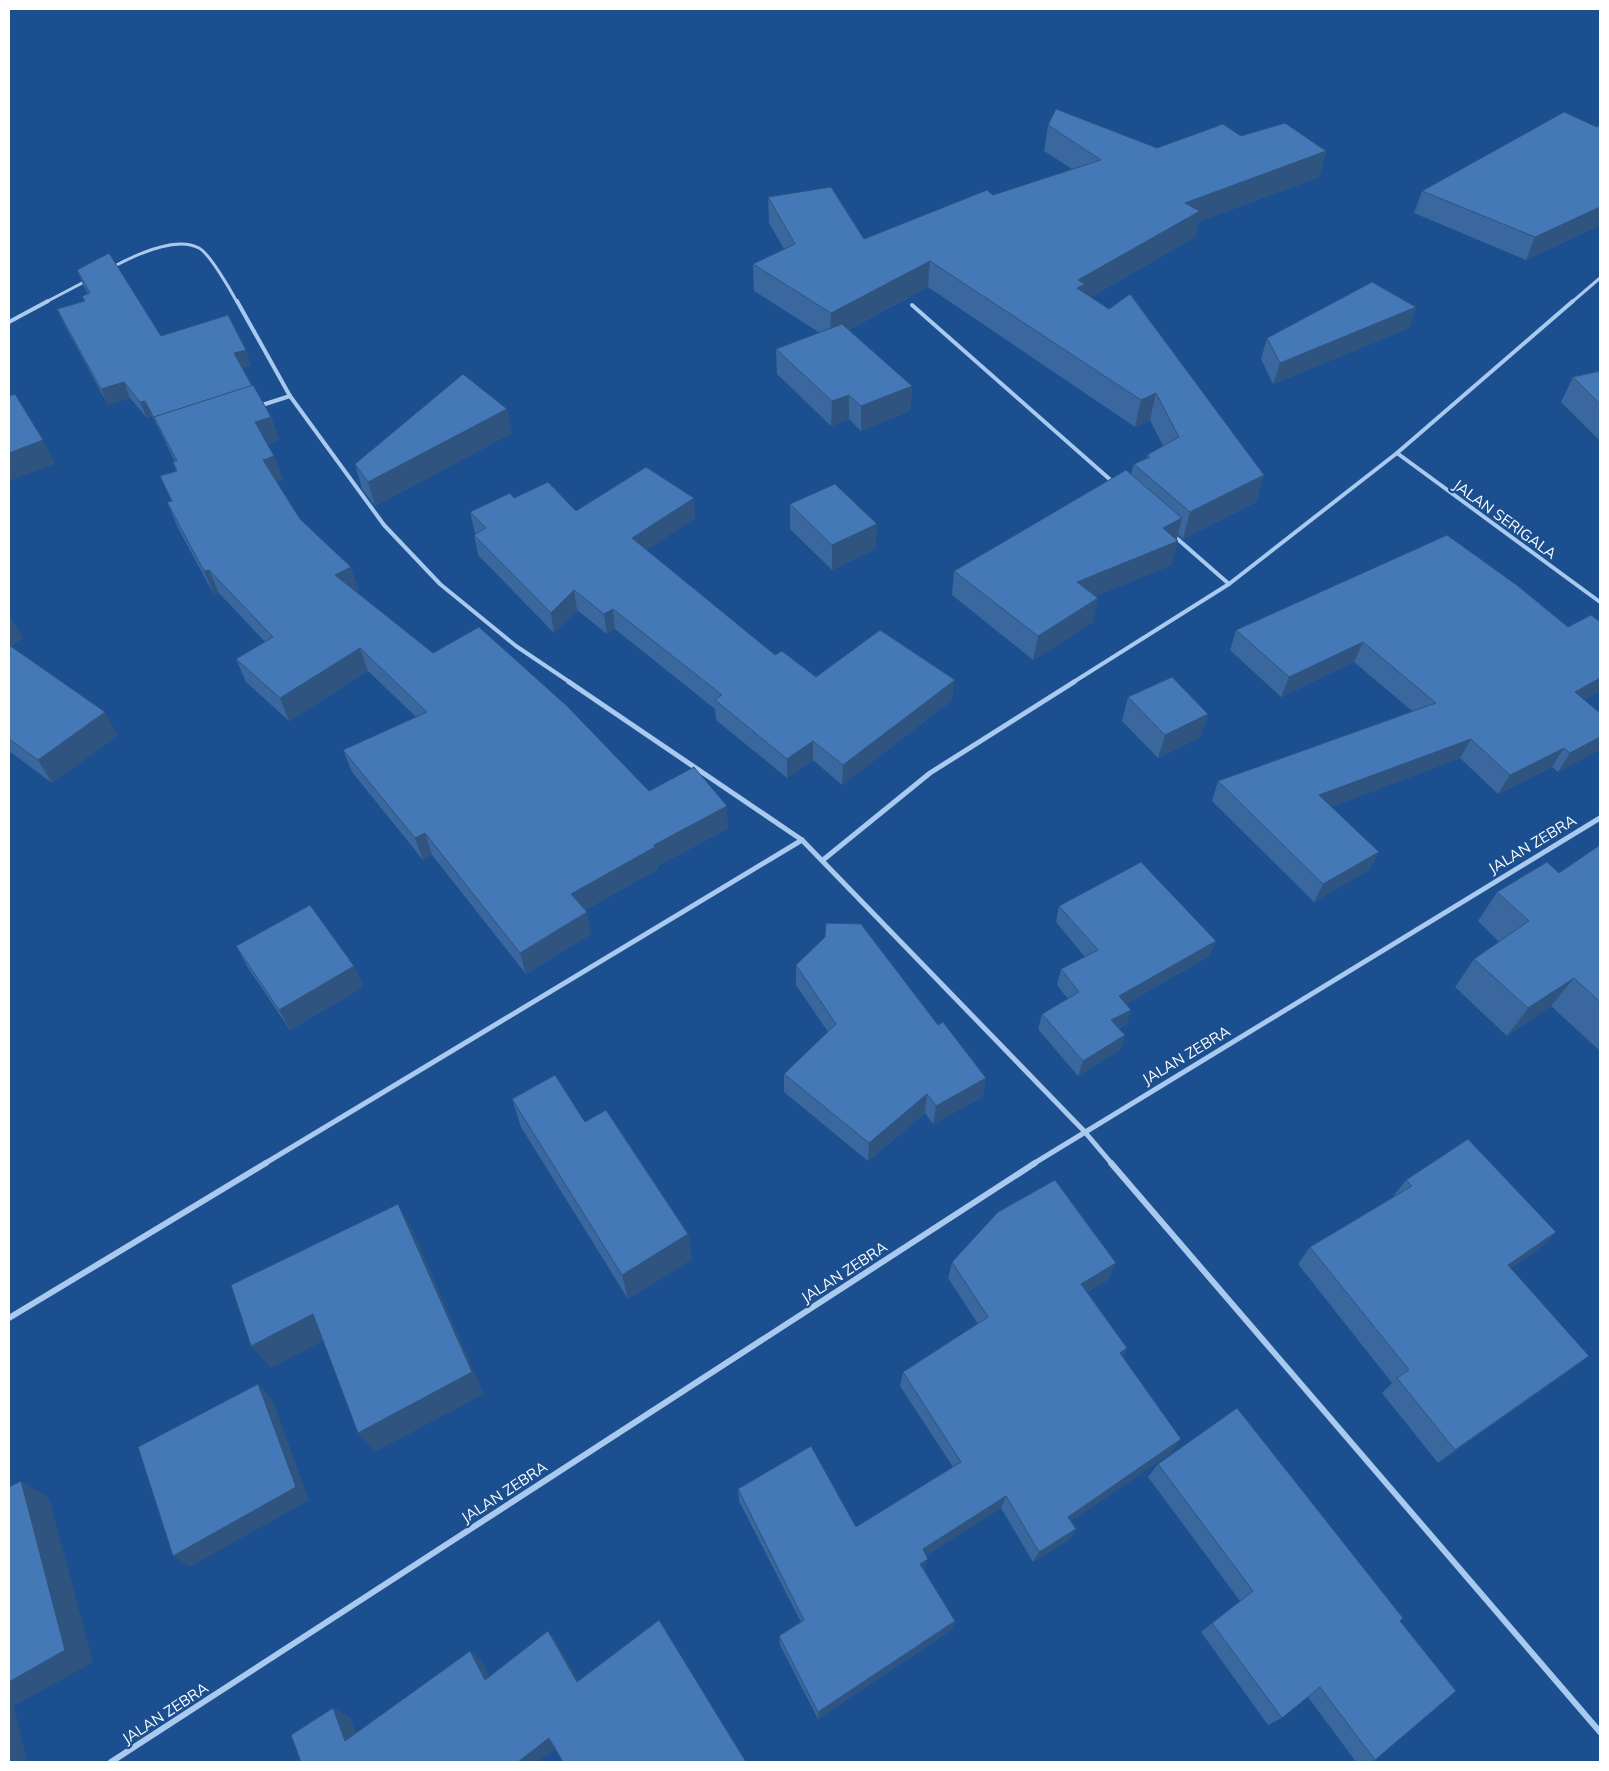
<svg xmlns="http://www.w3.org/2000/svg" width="1609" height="1771" viewBox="0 0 1609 1771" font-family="Mulish,sans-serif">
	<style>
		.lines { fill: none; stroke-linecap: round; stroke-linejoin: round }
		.minor-far3 { stroke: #a9c9ee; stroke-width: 3 }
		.minor-far2 { stroke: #a9c9ee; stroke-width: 4 }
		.minor-far1 { stroke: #a9c9ee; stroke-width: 5 }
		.minor { stroke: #a9c9ee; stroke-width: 6 }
		.wall { fill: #3a679d }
		.shaded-wall { fill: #305480 }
		.building { fill: #4478b7; stroke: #305480 }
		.labels { text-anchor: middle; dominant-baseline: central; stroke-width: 5; stroke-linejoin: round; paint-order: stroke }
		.street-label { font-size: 15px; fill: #fff; stroke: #1b4f8f }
	</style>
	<rect width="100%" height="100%" fill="#1b4f8f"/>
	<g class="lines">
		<g class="minor-far3">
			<path d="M111 268C133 256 175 235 199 248 210 254 231 291 237 302"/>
			<polyline points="46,302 86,281"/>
			<polyline points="1572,302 1600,278"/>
		</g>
		<g class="minor-far2">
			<polyline points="237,301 290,396 384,525 440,584 516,646 571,683"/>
			<polyline points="912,305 1114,483"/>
			<polyline points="9,322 48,301"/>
			<polyline points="259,406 290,396"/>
			<polyline points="1397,453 1600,602"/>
			<polyline points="1173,535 1229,584"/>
			<polyline points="1072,683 1229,584 1397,453 1573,301"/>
		</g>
		<g class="minor-far1">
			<polyline points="569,682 802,840 1084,1131 1112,1164"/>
			<polyline points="823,860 930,773 1074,682"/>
			<polyline points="264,1164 802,840"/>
			<polyline points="1033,1164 1600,818"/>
		</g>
		<g class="minor">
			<polyline points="1111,1163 1600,1732"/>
			<polyline points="9,1318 266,1163"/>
			<polyline points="111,1762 1035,1163"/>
		</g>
	</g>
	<g class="wall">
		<polygon points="1048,125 1157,148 1241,136 1326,151 1319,177 1198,222 1195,237 1091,297 1264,475 1256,502 1183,539 1178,534 1177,540 1178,541 1171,565 1096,596 1093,622 1033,660 952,595 954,571 1131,474 1134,464 1147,458 1147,455 1163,446 1150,420 1135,427 928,287 848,330 912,386 910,411 861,431 849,419 831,426 777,374 776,349 820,333 754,291 753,264 784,249 769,223 768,197 864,239 1072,169 1044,151"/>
		<polygon points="1600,125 1600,225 1526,260 1414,213 1422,191 1597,127"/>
		<polygon points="77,270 161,336 251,365 242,368 271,417 279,440 267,444 274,456 283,480 276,482 300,519 359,590 356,592 433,653 649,791 728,828 658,866 658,869 585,910 591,934 526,974 432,855 423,860 352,772 343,750 416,717 368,671 289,721 246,682 236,659 265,642 219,593 214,595 177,526 167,502 171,501 160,476 176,471 173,462 175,462 162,435 152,416 147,418 130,398 108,405 64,324 57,309 84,301 82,296 88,294 83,285"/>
		<polygon points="1416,307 1409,328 1273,384 1261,359 1267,338"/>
		<polygon points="1600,371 1600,441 1561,402 1573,377"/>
		<polygon points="507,409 512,433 375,506 362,489 355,464"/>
		<polygon points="514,498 576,511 695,518 646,550 775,655 816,677 952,700 842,785 813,760 787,778 716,720 715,709 615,629 607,634 577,610 554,633 478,555 474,535 476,533 475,533 470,512"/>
		<polygon points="790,504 876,549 832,570 790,529"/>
		<polygon points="9,615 23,638 10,646 118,735 52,783 9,751"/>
		<polygon points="1600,622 1600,691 1584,700 1600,713 1558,772 1552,767 1498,794 1460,758 1331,807 1379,852 1369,870 1314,902 1212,801 1218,781 1412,711 1354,662 1281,697 1230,650 1236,630 1568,627"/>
		<polygon points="1128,697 1208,714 1200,737 1158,758 1122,721"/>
		<polygon points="1600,845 1600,1051 1551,1006 1507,1036 1455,987 1474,959 1499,942 1478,921 1497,892 1559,873"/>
		<polygon points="1059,906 1216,941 1209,956 1126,1004 1131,1010 1126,1025 1118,1029 1125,1035 1120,1050 1078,1076 1038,1029 1042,1014 1068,999 1057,985 1061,969 1085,957 1056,922"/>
		<polygon points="236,946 354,966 363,987 290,1030 248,968"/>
		<polygon points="796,965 938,1025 986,1078 982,1097 933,1124 925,1113 868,1161 784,1092 784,1074 828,1032 796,985"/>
		<polygon points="512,1099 585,1122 688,1234 692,1259 628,1299 521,1127"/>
		<polygon points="1406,1180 1556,1232 1538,1250 1511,1268 1569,1371 1438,1463 1382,1393 1392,1383 1298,1264 1310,1247 1392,1198"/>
		<polygon points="952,1262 1109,1279 1087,1292 1127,1348 1123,1356 1172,1452 1071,1521 1076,1529 1069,1540 1033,1562 1001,1508 926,1555 925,1569 924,1570 955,1621 951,1630 818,1719 780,1645 779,1636 801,1622 739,1501 738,1489 856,1527 953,1467 900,1386 903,1372 978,1324 948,1278"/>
		<polygon points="1158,1464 1400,1621 1375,1760 1369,1762 1356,1762 1308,1697 1282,1718 1268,1725 1201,1632 1240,1601 1148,1477"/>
	</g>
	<g class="shaded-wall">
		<polygon points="1326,151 1319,177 1198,222 1195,237 1082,302 1073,315 1078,280 1185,203"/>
		<polygon points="1600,207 1600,225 1526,260 1535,237"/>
		<polygon points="930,261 928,287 830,339 831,313"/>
		<polygon points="1416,307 1409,328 1273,384 1280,363"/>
		<polygon points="246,350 251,365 239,369 234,353"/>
		<polygon points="124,382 130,398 108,405 101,389"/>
		<polygon points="912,386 910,411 861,431 861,406"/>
		<polygon points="1156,393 1150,420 1135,427 1141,400"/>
		<polygon points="849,395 849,419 831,426 832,401"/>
		<polygon points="145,401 152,416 147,418 140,402"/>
		<polygon points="507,409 512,433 375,506 368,482"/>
		<polygon points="271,417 279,440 263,446 255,422"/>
		<polygon points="43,440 55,464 9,481 9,453"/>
		<polygon points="274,456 283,480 271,484 263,460"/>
		<polygon points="1264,475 1256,502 1183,539 1190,512"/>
		<polygon points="9,487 12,494 9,495"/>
		<polygon points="694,498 695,518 634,558 632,538"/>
		<polygon points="1182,518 1176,542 1178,541 1171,565 1073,606 1077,582 1163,528"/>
		<polygon points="877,524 876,549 832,570 832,545"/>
		<polygon points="351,567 359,590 343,599 335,575"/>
		<polygon points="209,570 219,593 214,595 204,571"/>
		<polygon points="574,590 577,610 554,633 551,613"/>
		<polygon points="1098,598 1093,622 1033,660 1038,636"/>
		<polygon points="613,609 615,629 607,634 604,614"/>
		<polygon points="9,615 23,638 9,646"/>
		<polygon points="1363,642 1354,662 1281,697 1289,677"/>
		<polygon points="360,648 368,671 289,721 280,698"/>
		<polygon points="1600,678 1600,691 1562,712 1575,692"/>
		<polygon points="955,680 952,700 842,785 843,765"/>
		<polygon points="105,712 118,735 52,783 38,760"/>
		<polygon points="1208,714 1200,737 1158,758 1165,735"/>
		<polygon points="1600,737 1600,750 1558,772 1570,753"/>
		<polygon points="1471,739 1460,758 1311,815 1319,795"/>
		<polygon points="813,741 813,760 787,778 787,759"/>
		<polygon points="1564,748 1552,767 1498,794 1510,775"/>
		<polygon points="727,806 728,828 658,866 658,869 576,915 571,894 654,845"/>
		<polygon points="425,833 432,855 423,860 415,838"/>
		<polygon points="1379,852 1369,870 1314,902 1323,884"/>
		<polygon points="587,912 591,934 526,974 520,953"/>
		<polygon points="1216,941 1209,956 1114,1011 1119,996"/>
		<polygon points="354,966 363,987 290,1030 279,1010"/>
		<polygon points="1574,978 1551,1006 1507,1036 1528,1008"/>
		<polygon points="1131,1010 1126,1025 1106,1035 1111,1020"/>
		<polygon points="1125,1035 1120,1050 1078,1076 1083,1061"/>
		<polygon points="986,1078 982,1097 933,1124 936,1106"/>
		<polygon points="927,1094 925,1113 868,1161 869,1143"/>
		<polygon points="398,1204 412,1229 484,1394 375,1452 358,1433"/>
		<polygon points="1556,1232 1538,1250 1491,1282 1508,1265"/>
		<polygon points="688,1234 692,1259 628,1299 622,1275"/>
		<polygon points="1116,1263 1109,1279 1075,1300 1081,1284"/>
		<polygon points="313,1314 331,1337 271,1368 251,1346"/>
		<polygon points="1127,1348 1119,1363 1120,1353"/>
		<polygon points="1589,1356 1569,1371 1438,1463 1455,1450"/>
		<polygon points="258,1384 272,1399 309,1500 190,1567 173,1556"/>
		<polygon points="1181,1439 1172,1452 1061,1528 1068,1517"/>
		<polygon points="21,1481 49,1498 93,1662 14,1706 27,1762 9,1762 9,1682"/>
		<polygon points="1006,1496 1001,1508 920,1560 923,1549"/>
		<polygon points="1076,1529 1069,1540 1033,1562 1039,1552"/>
		<polygon points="928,1559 925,1569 917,1574 920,1564"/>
		<polygon points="955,1621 951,1630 818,1719 818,1712"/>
		<polygon points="548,1631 557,1643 585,1692 577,1682"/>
		<polygon points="470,1651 482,1662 497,1691 485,1680"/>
		<polygon points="333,1708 350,1717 362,1749 345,1741"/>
		<polygon points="549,1738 559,1746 538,1762 518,1762"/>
	</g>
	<g class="building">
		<polygon points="1056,109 1157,148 1223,124 1241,136 1285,123 1326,151 1185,203 1200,211 1078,280 1085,284 1077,288 1109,309 1130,294 1264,475 1190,512 1134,464 1150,457 1147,455 1179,437 1156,393 1141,400 930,261 831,313 753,264 795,244 768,197 831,187 864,239 987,190 993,195 1101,160 1048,125"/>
		<polygon points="1564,112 1597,127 1600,125 1600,207 1535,237 1422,191"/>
		<polygon points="109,253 161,336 228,315 246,350 234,353 252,386 154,417 156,420 155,420 145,401 140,402 124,382 101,389 57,309 85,301 82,296 90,293 77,270"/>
		<polygon points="1372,282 1416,307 1280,363 1267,338"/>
		<polygon points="842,324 912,386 861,406 849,395 832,401 776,349"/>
		<polygon points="1600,371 1600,404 1573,377"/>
		<polygon points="463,374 507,409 368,482 355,464"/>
		<polygon points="253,385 271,417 255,422 274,456 263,460 300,519 351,567 335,575 433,653 479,627 567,706 649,791 694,767 727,806 654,845 655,847 571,894 587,912 520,953 425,833 415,838 343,750 427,712 360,648 280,698 236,659 273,637 209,570 204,571 167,502 172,501 160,476 177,471 173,462 177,461 154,417"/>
		<polygon points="15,394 43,440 9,453 9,396"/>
		<polygon points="646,467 694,498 632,538 775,655 782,651 816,677 880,630 955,680 843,765 813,741 787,759 715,700 722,695 613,609 604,614 574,590 551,613 474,535 486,528 470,512 510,493 514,498 548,482 576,511"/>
		<polygon points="1126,470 1182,518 1163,528 1178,541 1077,582 1098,598 1038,636 954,571"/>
		<polygon points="835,484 877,524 832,545 790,504"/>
		<polygon points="1447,535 1518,586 1568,627 1591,615 1600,622 1600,678 1575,692 1600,713 1600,737 1570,753 1564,748 1510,775 1471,739 1319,795 1379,852 1323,884 1218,781 1436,703 1363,642 1289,677 1236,630"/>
		<polygon points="9,645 105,712 38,760 9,739"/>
		<polygon points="1172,677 1208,714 1165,735 1128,697"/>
		<polygon points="1600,845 1600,1002 1574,978 1528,1008 1474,959 1529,921 1497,892 1547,862 1559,873"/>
		<polygon points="1141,862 1216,941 1119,996 1131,1010 1111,1020 1125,1035 1083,1061 1042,1014 1079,992 1061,969 1098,950 1059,906"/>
		<polygon points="310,905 354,966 279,1010 236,946"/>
		<polygon points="826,923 861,924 938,1025 943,1022 986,1078 936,1106 927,1094 869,1143 784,1074 836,1024 796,965 825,937"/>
		<polygon points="555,1075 585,1122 606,1110 688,1234 622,1275 512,1099"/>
		<polygon points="1468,1139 1556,1232 1508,1265 1589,1356 1455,1450 1397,1378 1409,1370 1310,1247 1412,1186 1406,1180"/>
		<polygon points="1055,1180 1116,1263 1081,1284 1127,1348 1120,1353 1181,1439 1068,1517 1076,1529 1039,1552 1006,1496 923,1549 928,1559 920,1564 955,1621 818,1712 779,1636 804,1620 738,1489 811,1446 856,1527 961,1462 903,1372 988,1317 952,1262 998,1212"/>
		<polygon points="398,1204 472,1372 358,1433 313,1314 251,1346 231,1285"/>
		<polygon points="258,1384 296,1487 173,1556 138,1447"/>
		<polygon points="1237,1408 1403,1618 1400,1621 1456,1691 1375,1760 1320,1687 1282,1718 1212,1623 1253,1591 1158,1464"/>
		<polygon points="21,1481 65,1650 9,1682 9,1487"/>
		<polygon points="659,1620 746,1762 563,1762 549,1738 518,1762 301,1762 291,1735 333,1708 345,1741 470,1651 485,1680 548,1631 577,1682"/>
	</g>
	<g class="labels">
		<g class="street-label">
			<text transform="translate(1505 519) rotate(36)">JALAN SERIGALA</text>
			<text transform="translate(1532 844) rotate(-31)">JALAN ZEBRA</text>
			<text transform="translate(1186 1055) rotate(-31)">JALAN ZEBRA</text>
			<text transform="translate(844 1272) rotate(-33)">JALAN ZEBRA</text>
			<text transform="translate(504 1492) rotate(-33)">JALAN ZEBRA</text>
			<text transform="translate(165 1713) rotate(-33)">JALAN ZEBRA</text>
		</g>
	</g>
	<rect width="1609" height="1771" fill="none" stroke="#ffffff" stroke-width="20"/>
</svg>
